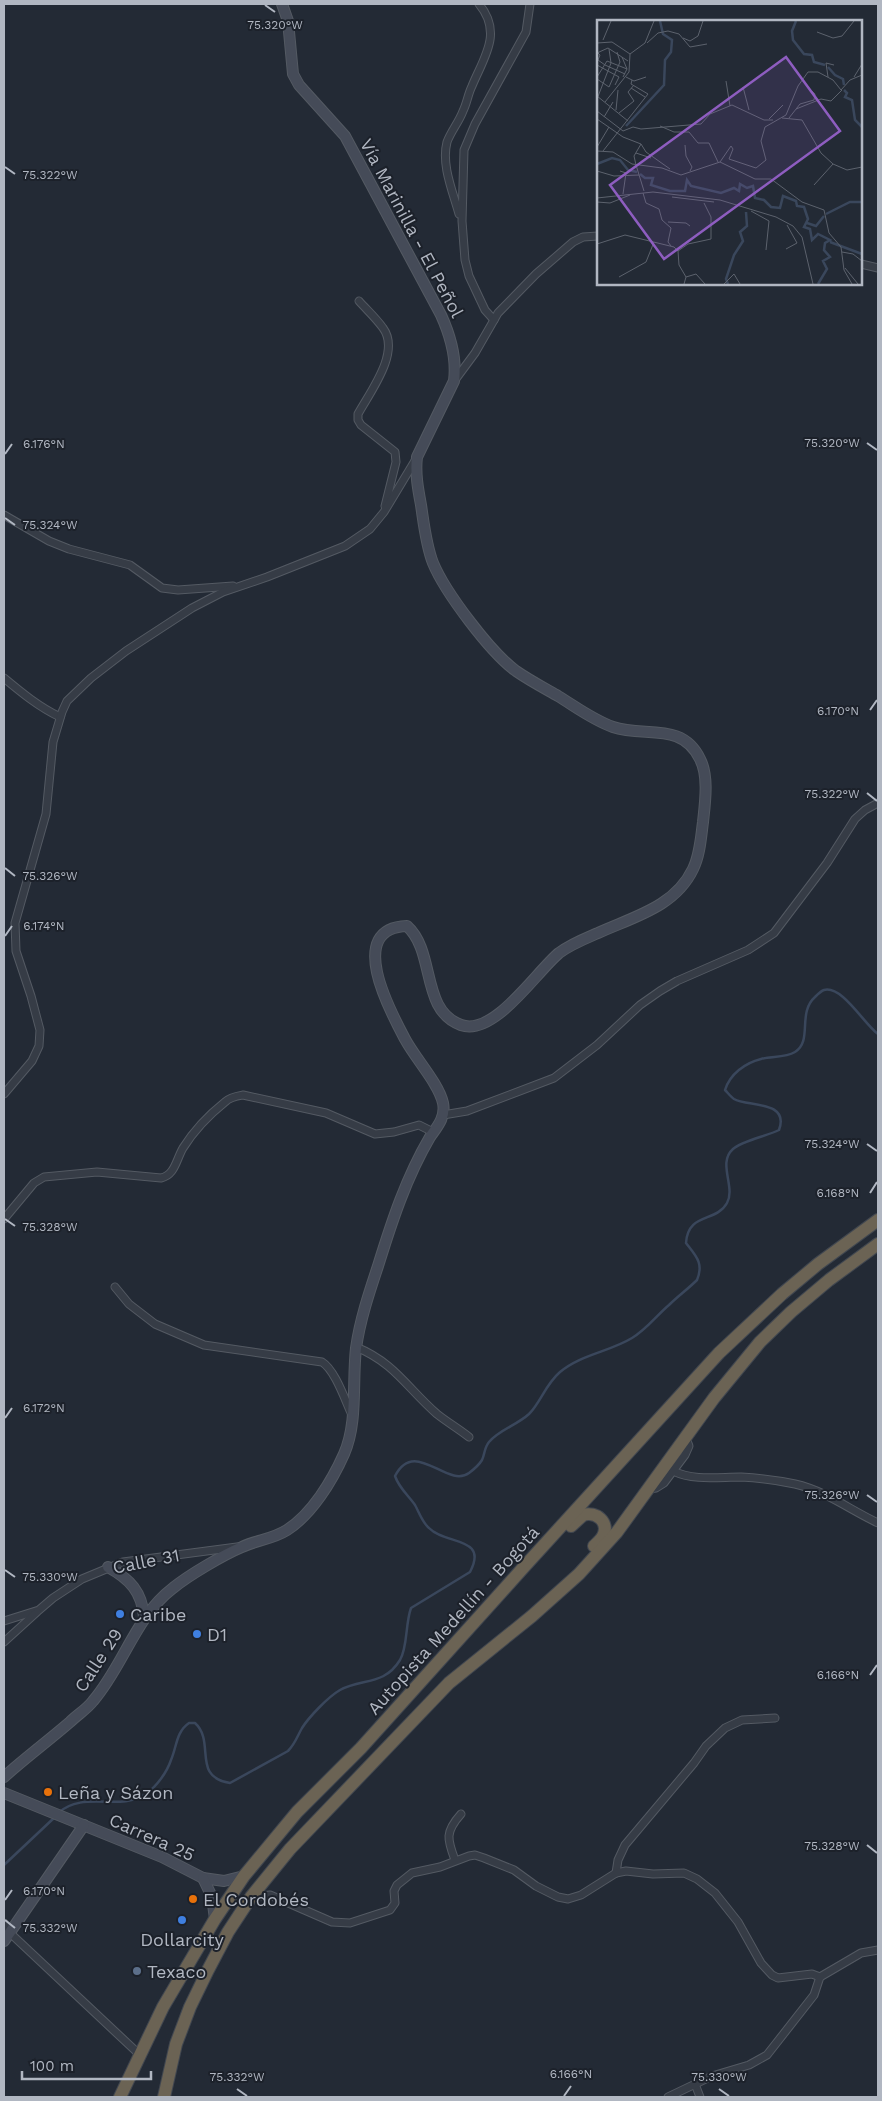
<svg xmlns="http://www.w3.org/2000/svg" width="882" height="2101" viewBox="0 0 882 2101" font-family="'Work Sans',sans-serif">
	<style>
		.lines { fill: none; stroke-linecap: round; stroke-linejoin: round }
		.stream { stroke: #3a475c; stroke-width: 2.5 }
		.street-casing { stroke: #545a63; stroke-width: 9 }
		.secondary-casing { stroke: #545a63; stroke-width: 12 }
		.highway-casing { stroke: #414750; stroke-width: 14 }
		.street { stroke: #363c46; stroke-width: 7 }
		.secondary { stroke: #454b58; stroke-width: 10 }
		.highway { stroke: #6b6354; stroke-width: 12 }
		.ticks { fill: none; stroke: #b1b7c2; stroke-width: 2 }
		.shop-dot { fill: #3f7fe0; stroke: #1c212a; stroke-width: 2 }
		.food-dot { fill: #e8710a; stroke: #1c212a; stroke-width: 2 }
		.service-dot { fill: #5c6f8a; stroke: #1c212a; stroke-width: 2 }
		.labels { text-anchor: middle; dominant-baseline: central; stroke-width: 4; stroke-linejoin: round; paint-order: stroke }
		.street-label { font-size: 18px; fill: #b1b7c2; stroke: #1c212a }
		.poi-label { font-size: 18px; fill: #b1b7c2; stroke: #1c212a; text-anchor: start }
		.inset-river { fill: none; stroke: #3a475c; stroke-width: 2.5 }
		.inset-road { fill: none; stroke: #5c626d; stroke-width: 1 }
		.view { fill: #8e5dc0; fill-opacity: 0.15; stroke: #8e5dc0; stroke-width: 2.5 }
		.inset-edge { fill: none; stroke: #b1b7c2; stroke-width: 2.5 }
		.ticks-label { font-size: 12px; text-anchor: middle; fill: #b1b7c2; stroke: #1c212a; stroke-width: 4; stroke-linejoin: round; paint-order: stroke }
	</style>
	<rect width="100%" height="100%" fill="#232a35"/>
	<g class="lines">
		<g class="stream">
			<path d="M58 1813C84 1790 119 1812 146 1794 157 1786 167 1772 171 1760 177 1746 176 1732 189 1723H195C216 1742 191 1777 230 1783L288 1751C295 1744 297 1737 302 1728 309 1717 328 1697 340 1690 362 1678 384 1686 400 1660 408 1646 405 1625 411 1608L470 1572C489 1536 445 1545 429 1528 422 1522 419 1512 415 1505 408 1495 399 1488 395 1476 415 1437 447 1489 469 1473 473 1470 479 1465 482 1460 485 1454 484 1448 489 1442 499 1430 517 1425 529 1414 541 1402 545 1385 560 1372 582 1354 609 1352 632 1338 646 1330 657 1315 669 1305 678 1296 688 1289 697 1280 704 1263 696 1256 686 1243 688 1212 716 1223 727 1203 736 1187 717 1163 733 1149 742 1141 767 1136 779 1130 790 1100 747 1107 734 1099 731 1097 728 1093 725 1090 730 1074 745 1063 761 1059 772 1056 785 1058 795 1052 813 1041 797 1013 815 997 817 995 821 991 824 990 842 985 864 1024 878 1034"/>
			<polyline points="4,1865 55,1817"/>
		</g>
		<g class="street-casing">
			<g id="street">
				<path d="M459 214C453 192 441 165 447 142 451 131 459 122 463 111 467 103 468 94 472 86 484 57 503 33 479 4"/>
				<polyline points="861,264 878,268"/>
				<path d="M359 301C367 310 376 318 383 328 401 352 370 392 358 414V420L361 425 395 452 396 462 385 506"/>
				<polyline points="494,320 485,310 469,276 465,260 462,221 464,150 475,124 526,32 530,4"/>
				<polyline points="455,380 475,353 498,313 536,274 573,242 583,237 598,236"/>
				<polyline points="4,515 49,541 69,549 130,565 162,588 178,590 233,586"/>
				<path d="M4 678C22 693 39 707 60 717"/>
				<polyline points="4,1094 32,1061 39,1046 40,1030 31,996 16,951 15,923 46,814 53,742 62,712 67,701 91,678 126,651 192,608 223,592 267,577 345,546 370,529 384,512 416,459"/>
				<polyline points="443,1115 467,1111 554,1078 597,1045 640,1005 660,991 677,981 748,950 774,933 827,863 855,819 865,810 878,803"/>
				<path d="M4 1219 34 1183 44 1177 97 1172 161 1178C175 1175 176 1160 183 1148 193 1132 210 1114 225 1102 230 1097 237 1096 243 1095L326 1113 375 1134 394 1132 419 1125 433 1132"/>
				<path d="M115 1287 129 1304 155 1324 204 1345 322 1362C335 1370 345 1400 352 1415"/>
				<path d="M356 1347C395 1363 407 1388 437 1414 447 1422 459 1429 469 1437"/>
				<path d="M673 1471C694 1481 718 1477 741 1477 759 1478 777 1480 795 1484 826 1491 850 1510 878 1523"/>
				<polyline points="649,1489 656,1488 664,1483 685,1455 689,1446 686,1438"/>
				<polyline points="4,1621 39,1610 53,1598 82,1579 123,1562 237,1547"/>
				<polyline points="4,1642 37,1612"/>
				<path d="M455 1860C447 1839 445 1832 461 1814"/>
				<polyline points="616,1873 618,1860 625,1845 694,1763 706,1746 725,1728 742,1720 775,1718"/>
				<polyline points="252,1897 270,1895 332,1922 350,1923 390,1910 395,1903 394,1891 397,1885 412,1873 440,1867 469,1856 475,1855 484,1858 514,1870 536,1886 558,1897 568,1899 581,1895 616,1873 626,1871 653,1874 684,1873 697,1879 715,1893 738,1922 761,1963 772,1975 778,1978 812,1974 820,1977"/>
				<polyline points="4,1923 9,1932 140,2055"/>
				<polyline points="695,2084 700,2097"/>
				<polyline points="668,2097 712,2076 749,2065 767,2055 814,1995 820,1977 861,1953 878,1950"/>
			</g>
		</g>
		<g class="secondary-casing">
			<g id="secondary">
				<path d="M108 1567C130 1579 142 1592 144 1617"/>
				<path d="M4 1777C25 1758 48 1741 70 1722 77 1715 87 1709 93 1701 124 1665 135 1617 173 1588 189 1575 223 1555 242 1547 257 1540 273 1539 287 1530 312 1514 332 1481 344 1454 358 1422 352 1383 356 1348 360 1320 369 1293 378 1266 392 1221 406 1178 430 1137 437 1127 446 1117 443 1103 439 1084 415 1058 405 1039 390 1011 345 928 407 926 436 952 420 1010 461 1025 494 1037 536 972 559 953 571 944 584 939 598 933 633 917 675 907 693 869 700 855 701 837 703 822 705 803 709 776 700 759 682 721 644 738 613 727 593 720 576 707 558 696 544 688 529 680 516 671 490 652 445 592 433 563 426 545 424 525 421 505 418 489 415 473 417 457L454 381C457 358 451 337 441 315L345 136 299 85 293 74 288 21 282 4"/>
				<polyline points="4,1793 162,1857 203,1878 224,1881 244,1876"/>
				<polyline points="203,1878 212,1897 215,1919"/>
				<polyline points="4,1941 84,1825"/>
			</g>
		</g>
		<g class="highway-casing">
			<g id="highway">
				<path d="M571 1526 583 1515C596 1511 610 1522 603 1536 601 1540 597 1543 594 1546"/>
				<polyline points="120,2097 163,2007 215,1919 244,1876 297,1812 361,1748 523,1568 719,1353 782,1294 818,1264 878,1220"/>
				<polyline points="164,2097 176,2044 190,2007 208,1970 228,1932 251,1897 290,1849 449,1683 532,1616 579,1574 617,1532 714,1398 760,1342 791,1312 829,1280 878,1244"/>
			</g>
		</g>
		<use href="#street" class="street"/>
		<use href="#secondary" class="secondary"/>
		<use href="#highway" class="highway"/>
	</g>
	<path class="ticks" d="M265 5 275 12M5 167 15 174M867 443 877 450M5 454 12 444M5 518 15 525M870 710 877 700M867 793 877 801M5 868 15 876M5 936 12 926M867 1144 877 1151M870 1193 877 1182M5 1219 15 1226M5 1418 12 1408M867 1495 877 1502M5 1570 15 1577M870 1675 877 1665M867 1845 877 1853M5 1900 12 1890M5 1920 15 1928M237 2089 247 2096M719 2089 729 2096M564 2096 571 2086"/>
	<g class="shop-dot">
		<circle cx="120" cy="1614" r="5"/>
		<circle cx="197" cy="1634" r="5"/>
		<circle cx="182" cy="1920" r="5"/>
	</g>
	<g class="food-dot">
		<circle cx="48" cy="1792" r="5"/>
		<circle cx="193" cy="1899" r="5"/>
	</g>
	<circle class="service-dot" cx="137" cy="1971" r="5"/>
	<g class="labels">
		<g class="street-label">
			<text transform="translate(412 228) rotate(62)">Vía Marinilla - El Peñol</text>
			<text transform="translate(146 1561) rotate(-11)">Calle 31</text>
			<text transform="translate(453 1620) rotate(-48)">Autopista Medellín - Bogotá</text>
			<text transform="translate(98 1660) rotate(-57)">Calle 29</text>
			<text transform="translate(152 1837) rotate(24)">Carrera 25</text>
		</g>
		<g class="poi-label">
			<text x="130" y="1614">Caribe</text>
			<text x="207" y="1634">D1</text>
			<text x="58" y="1792">Leña y Sázon</text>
			<text x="203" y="1899">El Cordobés</text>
			<text x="182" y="1939" text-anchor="middle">Dollarcity</text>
			<text x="147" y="1971">Texaco</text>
		</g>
	</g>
	<g transform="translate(597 20)">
		<rect width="265" height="265" fill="#232a35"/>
		<path class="inset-river" d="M199 1 195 11 196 20 207 34 215 35 217 42 228 45M231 47 238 55 246 59 247 65M247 70 250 73 248 77 255 80 258 100 265 107M29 106 67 65 68 40 74 32 75 20 66 14 63 1M0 144 15 138 23 140 31 150 40 152M43 154 48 158H56L54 165 73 171H88L90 160 94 166 124 173 137 168 142 171 143 164 150 168 156 166 158 178 167 180 174 187 183 188 186 176 199 181 200 186 207 187 211 199 207 207 213 209 215 220 221 214 233 220 228 223 227 230 233 237 226 241 230 249 221 264M229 194 253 182H265M210 203 219 206 227 196M233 222 265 234M131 264 129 259 137 235 146 221 143 212 150 206 149 192"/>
		<path class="inset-road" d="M220 12 236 18 245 16 257 1M86 18 93 21 101 16 106 1M6 20 14 1M0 23 15 22 33 34M50 23 61 13 71 11 82 14 93 27 110 24M0 32 3 35 1 40 8 45 28 54M0 33 11 28 31 41M25 37 30 49 26 57M0 45 22 57 18 65M0 57 10 41 30 49M29 57 37 61 49 57M231 57 229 43 237 45M257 57 265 44M0 59 12 67 23 42 20 32M129 61 133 86M146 67 152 90M34 68 48 77M0 76 31 101M0 79 14 43 12 29M8 82 32 52 33 34 48 23 57 1M199 89 224 79 234 81 245 70M19 90 21 70M0 91 26 111 36 107 44 109 104 104 113 94 135 85 167 100H176M22 93 37 81 31 72 37 65M7 97 16 82M185 98 205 100 224 133 236 144 250 150 265 147M192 98 203 84 217 80 218 74 215 71M0 99 26 117 44 124 49 132 73 149M172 99 186 85M63 106 77 112H92L101 123H112L121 142M88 125 89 136 95 147 93 151M0 127 12 107M0 131 16 132 35 144 65 148 84 155 123 142 134 126 136 129 132 139 159 148 169 140 164 121 168 107 189 95 201 66 211 52H221L236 60 244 70 253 60 265 55M6 131 51 74 34 64 35 60M39 133 54 138M123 142 158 159H174L205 182 227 190 232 213 244 227 247 250 255 264M39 145 37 136 44 124M39 145 47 171M0 151 17 156 42 155M23 151 29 153 26 174M217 165 236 144M46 173 49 183 62 189 65 200 74 208 71 222 74 226M75 177 117 182M0 178 56 172 123 180 179 197 196 206 205 217 216 264M0 182 13 183 33 175M154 191 172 201 169 230M71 202 89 203 93 206M0 224 28 215 77 227 81 231 82 245 89 257 87 264M189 229 200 223 190 205M81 231 91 224 114 219V197L107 183M245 232 256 234 265 241M248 248 261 264M22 257 49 242 57 222M89 257 99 254 108 264M127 264 137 254 143 264"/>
		<path class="view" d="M189 37 243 111 67 239 13 165Z"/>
		<rect width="265" height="265" class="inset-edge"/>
	</g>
	<g class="ticks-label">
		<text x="275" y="29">75.320°W</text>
		<text x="50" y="179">75.322°W</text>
		<text x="832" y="447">75.320°W</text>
		<text x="44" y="448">6.176°N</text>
		<text x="50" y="529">75.324°W</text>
		<text x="838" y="715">6.170°N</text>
		<text x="832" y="798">75.322°W</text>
		<text x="50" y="880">75.326°W</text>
		<text x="44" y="930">6.174°N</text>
		<text x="832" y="1148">75.324°W</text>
		<text x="838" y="1197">6.168°N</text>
		<text x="50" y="1231">75.328°W</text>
		<text x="44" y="1412">6.172°N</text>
		<text x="832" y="1499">75.326°W</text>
		<text x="50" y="1581">75.330°W</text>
		<text x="838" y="1679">6.166°N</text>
		<text x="832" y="1850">75.328°W</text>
		<text x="44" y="1895">6.170°N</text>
		<text x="50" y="1932">75.332°W</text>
		<text x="571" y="2078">6.166°N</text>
		<text x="237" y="2081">75.332°W</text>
		<text x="719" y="2081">75.330°W</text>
	</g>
	<rect width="882" height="2101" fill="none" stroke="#b1b7c2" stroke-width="10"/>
	<path d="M22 2071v8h129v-8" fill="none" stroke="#b1b7c2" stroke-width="2.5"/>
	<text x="30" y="2071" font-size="15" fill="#b1b7c2" stroke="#1c212a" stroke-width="4" paint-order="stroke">100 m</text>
</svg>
